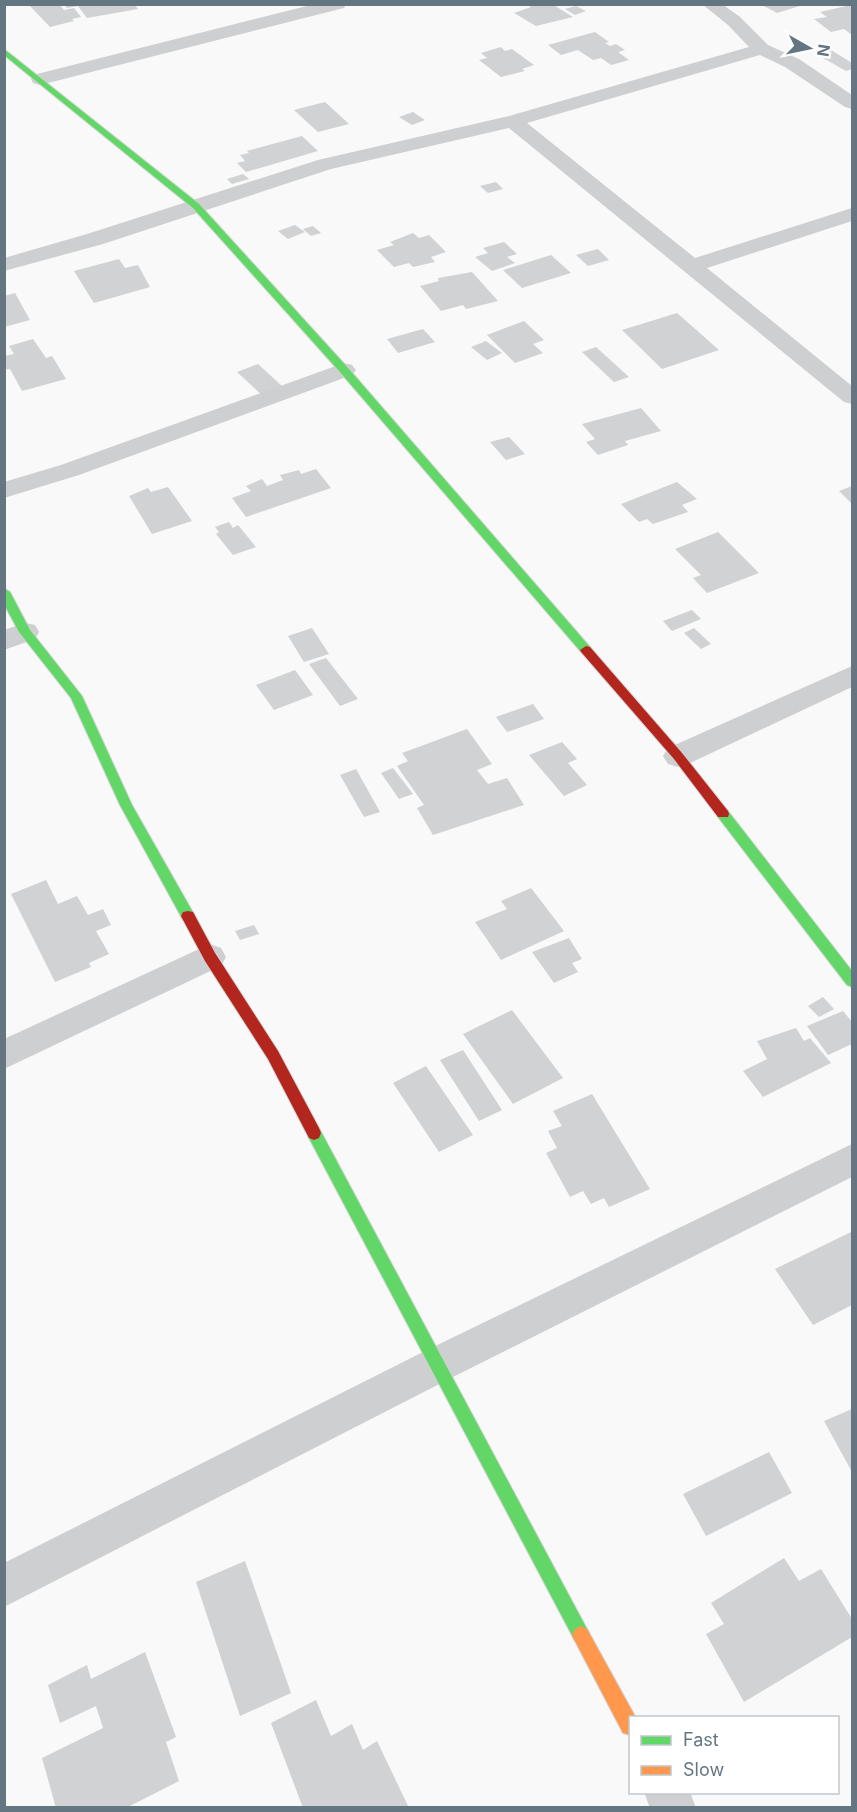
<svg xmlns="http://www.w3.org/2000/svg" width="857" height="1812" viewBox="0 0 857 1812" font-family="Inter,sans-serif">
	<style>
		.building { fill: #d0d2d3 }
		.lines { fill: none; stroke-linecap: round; stroke-linejoin: round }
		.fast-casing { stroke: #d5d6d7; stroke-width: 2 }
		.slow-casing { stroke: #d5d6d7; stroke-width: 2 }
		.jam-casing { stroke: #d5d6d7; stroke-width: 2 }
		.street { fill: #cecfd0; fill-rule: evenodd }
		.fast { fill: #63d668; fill-rule: evenodd }
		.slow { fill: #ff974d; fill-rule: evenodd }
		.jam { fill: #b3261e; fill-rule: evenodd }
	</style>
	<rect width="100%" height="100%" fill="#f9f9f9"/>
	<g class="building">
		<polygon points="59,4 64,10 74,8 81,17 72,19 74,21 50,27 29,5"/>
		<polygon points="64,4 134,4 138,9 87,18 78,6 67,8"/>
		<polygon points="527,4 552,4 573,17 536,26 514,13 531,7"/>
		<polygon points="768,4 803,4 803,5 777,13 764,6"/>
		<polygon points="851,5 852,6 852,35 844,29 831,32 814,19 827,17 820,12"/>
		<polygon points="576,6 586,11 575,15 565,9"/>
		<polygon points="595,32 609,42 605,43 610,46 616,44 625,50 618,52 629,60 611,65 601,58 593,60 578,50 561,55 548,45"/>
		<polygon points="501,47 505,51 512,49 534,65 522,69 525,71 501,77 479,60 487,58 481,53"/>
		<polygon points="831,50 852,63 852,69 846,71 818,55"/>
		<polygon points="325,102 349,124 318,132 294,110"/>
		<polygon points="413,112 425,120 412,125 399,117"/>
		<polygon points="302,136 318,151 246,172 237,163 245,161 240,155 249,153 247,151"/>
		<polygon points="243,174 249,179 232,184 227,179"/>
		<polygon points="496,182 503,189 488,193 480,186"/>
		<polygon points="295,225 305,232 288,239 278,231"/>
		<polygon points="313,226 321,233 311,236 303,229"/>
		<polygon points="413,233 419,238 429,235 446,252 431,257 435,262 413,267 409,263 394,267 377,250 394,245 390,242"/>
		<polygon points="504,242 517,254 507,257 515,263 492,271 475,257 488,253 483,248"/>
		<polygon points="598,249 609,260 588,266 576,255"/>
		<polygon points="551,255 571,273 522,288 503,270"/>
		<polygon points="119,259 125,268 138,265 150,287 94,303 74,271"/>
		<polygon points="472,272 498,301 466,309 463,305 441,311 420,286 439,281 438,278"/>
		<polygon points="15,293 30,320 4,327 4,296"/>
		<polygon points="677,313 719,350 662,369 622,330"/>
		<polygon points="524,321 544,340 533,344 543,353 515,363 487,335"/>
		<polygon points="423,329 435,342 398,353 387,339"/>
		<polygon points="33,339 46,358 52,356 66,379 22,391 10,369 4,370 4,356 14,354 9,346"/>
		<polygon points="486,341 502,353 487,360 471,347"/>
		<polygon points="596,347 629,377 614,382 582,352"/>
		<polygon points="258,364 283,387 262,395 237,372"/>
		<polygon points="641,408 661,431 625,441 628,445 598,455 586,442 595,439 582,424"/>
		<polygon points="509,437 525,454 506,460 490,442"/>
		<polygon points="316,469 331,488 246,517 232,498 251,491 246,486 262,479 267,486 283,480 280,475 299,470 301,474"/>
		<polygon points="677,482 697,499 682,505 688,512 653,524 647,519 639,522 621,504"/>
		<polygon points="852,486 852,504 839,491"/>
		<polygon points="168,487 192,521 152,534 129,496 148,488 151,492"/>
		<polygon points="229,522 233,528 238,525 256,547 233,555 216,534 219,532 215,527"/>
		<polygon points="718,532 759,573 707,593 693,578 701,575 675,549"/>
		<polygon points="692,610 701,619 672,631 663,621"/>
		<polygon points="312,628 329,654 304,662 288,636"/>
		<polygon points="694,628 711,644 701,649 684,633"/>
		<polygon points="326,658 358,699 340,706 309,664"/>
		<polygon points="295,670 313,695 274,710 256,685"/>
		<polygon points="533,704 544,719 507,732 496,717"/>
		<polygon points="467,729 492,764 477,770 488,784 507,778 524,805 433,835 417,808 424,805 397,766 408,761 402,753"/>
		<polygon points="562,742 577,759 568,763 587,785 564,796 529,755"/>
		<polygon points="393,768 413,794 399,799 381,773"/>
		<polygon points="356,769 380,812 364,817 340,775"/>
		<polygon points="46,880 58,904 77,896 88,915 103,909 111,925 96,931 109,954 89,963 91,967 55,982 11,894"/>
		<polygon points="531,888 564,931 501,960 475,922 507,909 501,901"/>
		<polygon points="254,925 259,934 240,940 235,931"/>
		<polygon points="569,938 582,959 572,963 578,972 554,983 532,952"/>
		<polygon points="823,997 834,1009 819,1017 808,1006"/>
		<polygon points="512,1010 563,1078 513,1104 463,1034"/>
		<polygon points="843,1011 852,1022 852,1044 828,1055 807,1026"/>
		<polygon points="796,1028 804,1041 810,1038 831,1063 763,1097 743,1071 767,1059 757,1041"/>
		<polygon points="463,1050 502,1110 479,1121 440,1060"/>
		<polygon points="426,1066 473,1135 439,1152 393,1083"/>
		<polygon points="592,1094 650,1189 609,1207 604,1198 591,1204 583,1191 570,1197 546,1153 557,1148 548,1131 562,1126 553,1111"/>
		<polygon points="851,1232 852,1235 852,1305 813,1325 775,1269"/>
		<polygon points="852,1409 852,1472 824,1421"/>
		<polygon points="769,1452 792,1493 706,1536 683,1494"/>
		<polygon points="784,1558 799,1581 821,1569 852,1619 852,1637 744,1702 706,1634 724,1624 711,1603"/>
		<polygon points="245,1561 291,1693 240,1716 196,1582"/>
		<polygon points="145,1652 176,1737 166,1742 179,1781 126,1808 56,1808 42,1758 103,1728 96,1706 60,1723 48,1685 87,1665 91,1679"/>
		<polygon points="316,1700 331,1736 352,1724 363,1750 377,1741 409,1808 303,1808 271,1723"/>
	</g>
	<g class="lines">
		<g class="fast-casing">
			<g id="fast">
				<polygon points="4,49 199,204 348,368 590,647 592,650 590,653 582,653 340,372 193,208 4,55"/>
				<polygon points="4,588 10,592 30,630 82,696 132,805 195,916 193,920 183,920 120,805 71,698 19,632 4,604"/>
				<polygon points="723,809 728,811 852,971 852,987 847,985 718,817 717,814"/>
				<polygon points="314,1126 319,1128 587,1629 590,1635 587,1641 581,1644 575,1641 309,1138 307,1133 309,1128"/>
			</g>
		</g>
		<g class="slow-casing">
			<polygon id="slow" points="581,1626 587,1629 636,1718 630,1718 630,1735 623,1733 575,1641 572,1635 575,1629"/>
		</g>
		<g class="jam-casing">
			<g id="jam">
				<polygon points="586,646 590,647 682,753 728,811 729,814 728,817 718,817 674,759 582,653 580,650"/>
				<polygon points="188,911 193,912 215,953 278,1051 319,1128 321,1133 319,1138 314,1140 309,1138 268,1059 205,961 181,916 183,912"/>
			</g>
		</g>
		<g class="street">
			<polygon points="315,4 346,4 344,8 40,85 33,83 31,79 33,75"/>
			<polygon points="702,4 722,4 740,17 768,45 799,59 852,95 852,109 845,107 785,67 760,55 527,123 695,258 852,208 852,221 707,268 852,386 852,404 844,402 509,128 331,169 103,244 4,271 4,258 87,234 318,160 509,116 749,47 728,25"/>
			<polygon points="344,363 352,365 356,370 352,375 79,475 4,498 4,482 61,465"/>
			<polygon points="25,623 35,625 39,632 35,639 4,650 4,630"/>
			<polygon points="852,666 852,687 688,764 678,767 668,764 663,756 668,748"/>
			<polygon points="210,944 221,948 226,957 221,966 4,1069 4,1039"/>
			<polygon points="852,1144 852,1177 453,1377 4,1607 4,1563 425,1351"/>
			<polygon points="644,1792 690,1792 696,1808 650,1808"/>
		</g>
		<use href="#fast" class="fast"/>
		<use href="#slow" class="slow"/>
		<use href="#jam" class="jam"/>
	</g>
	<rect width="857" height="1812" fill="none" stroke="#657683" stroke-width="12"/>
	<rect x="629" y="1716" width="210" height="78" fill="#ffffff" stroke="#c1c8cd" stroke-width="1.5"/>
	<rect x="641" y="1736" width="30" height="9" fill="#63d668" stroke="#c1c8cd" stroke-width="1.5"/>
	<text x="683" y="1746" font-size="18" fill="#657683">Fast</text>
	<rect x="641" y="1766" width="30" height="9" fill="#ff974d" stroke="#c1c8cd" stroke-width="1.5"/>
	<text x="683" y="1776" font-size="18" fill="#657683">Slow</text>
	<g transform="translate(809 48) rotate(99)" stroke="#ffffff" stroke-width="4.5" paint-order="stroke">
	<path d="M0-4.5L10 22L0 15L-10 22Z" fill="#657683"/>
	<text y="-9" font-size="16" font-weight="bold" text-anchor="middle" fill="#657683">N</text>
	</g>
</svg>
